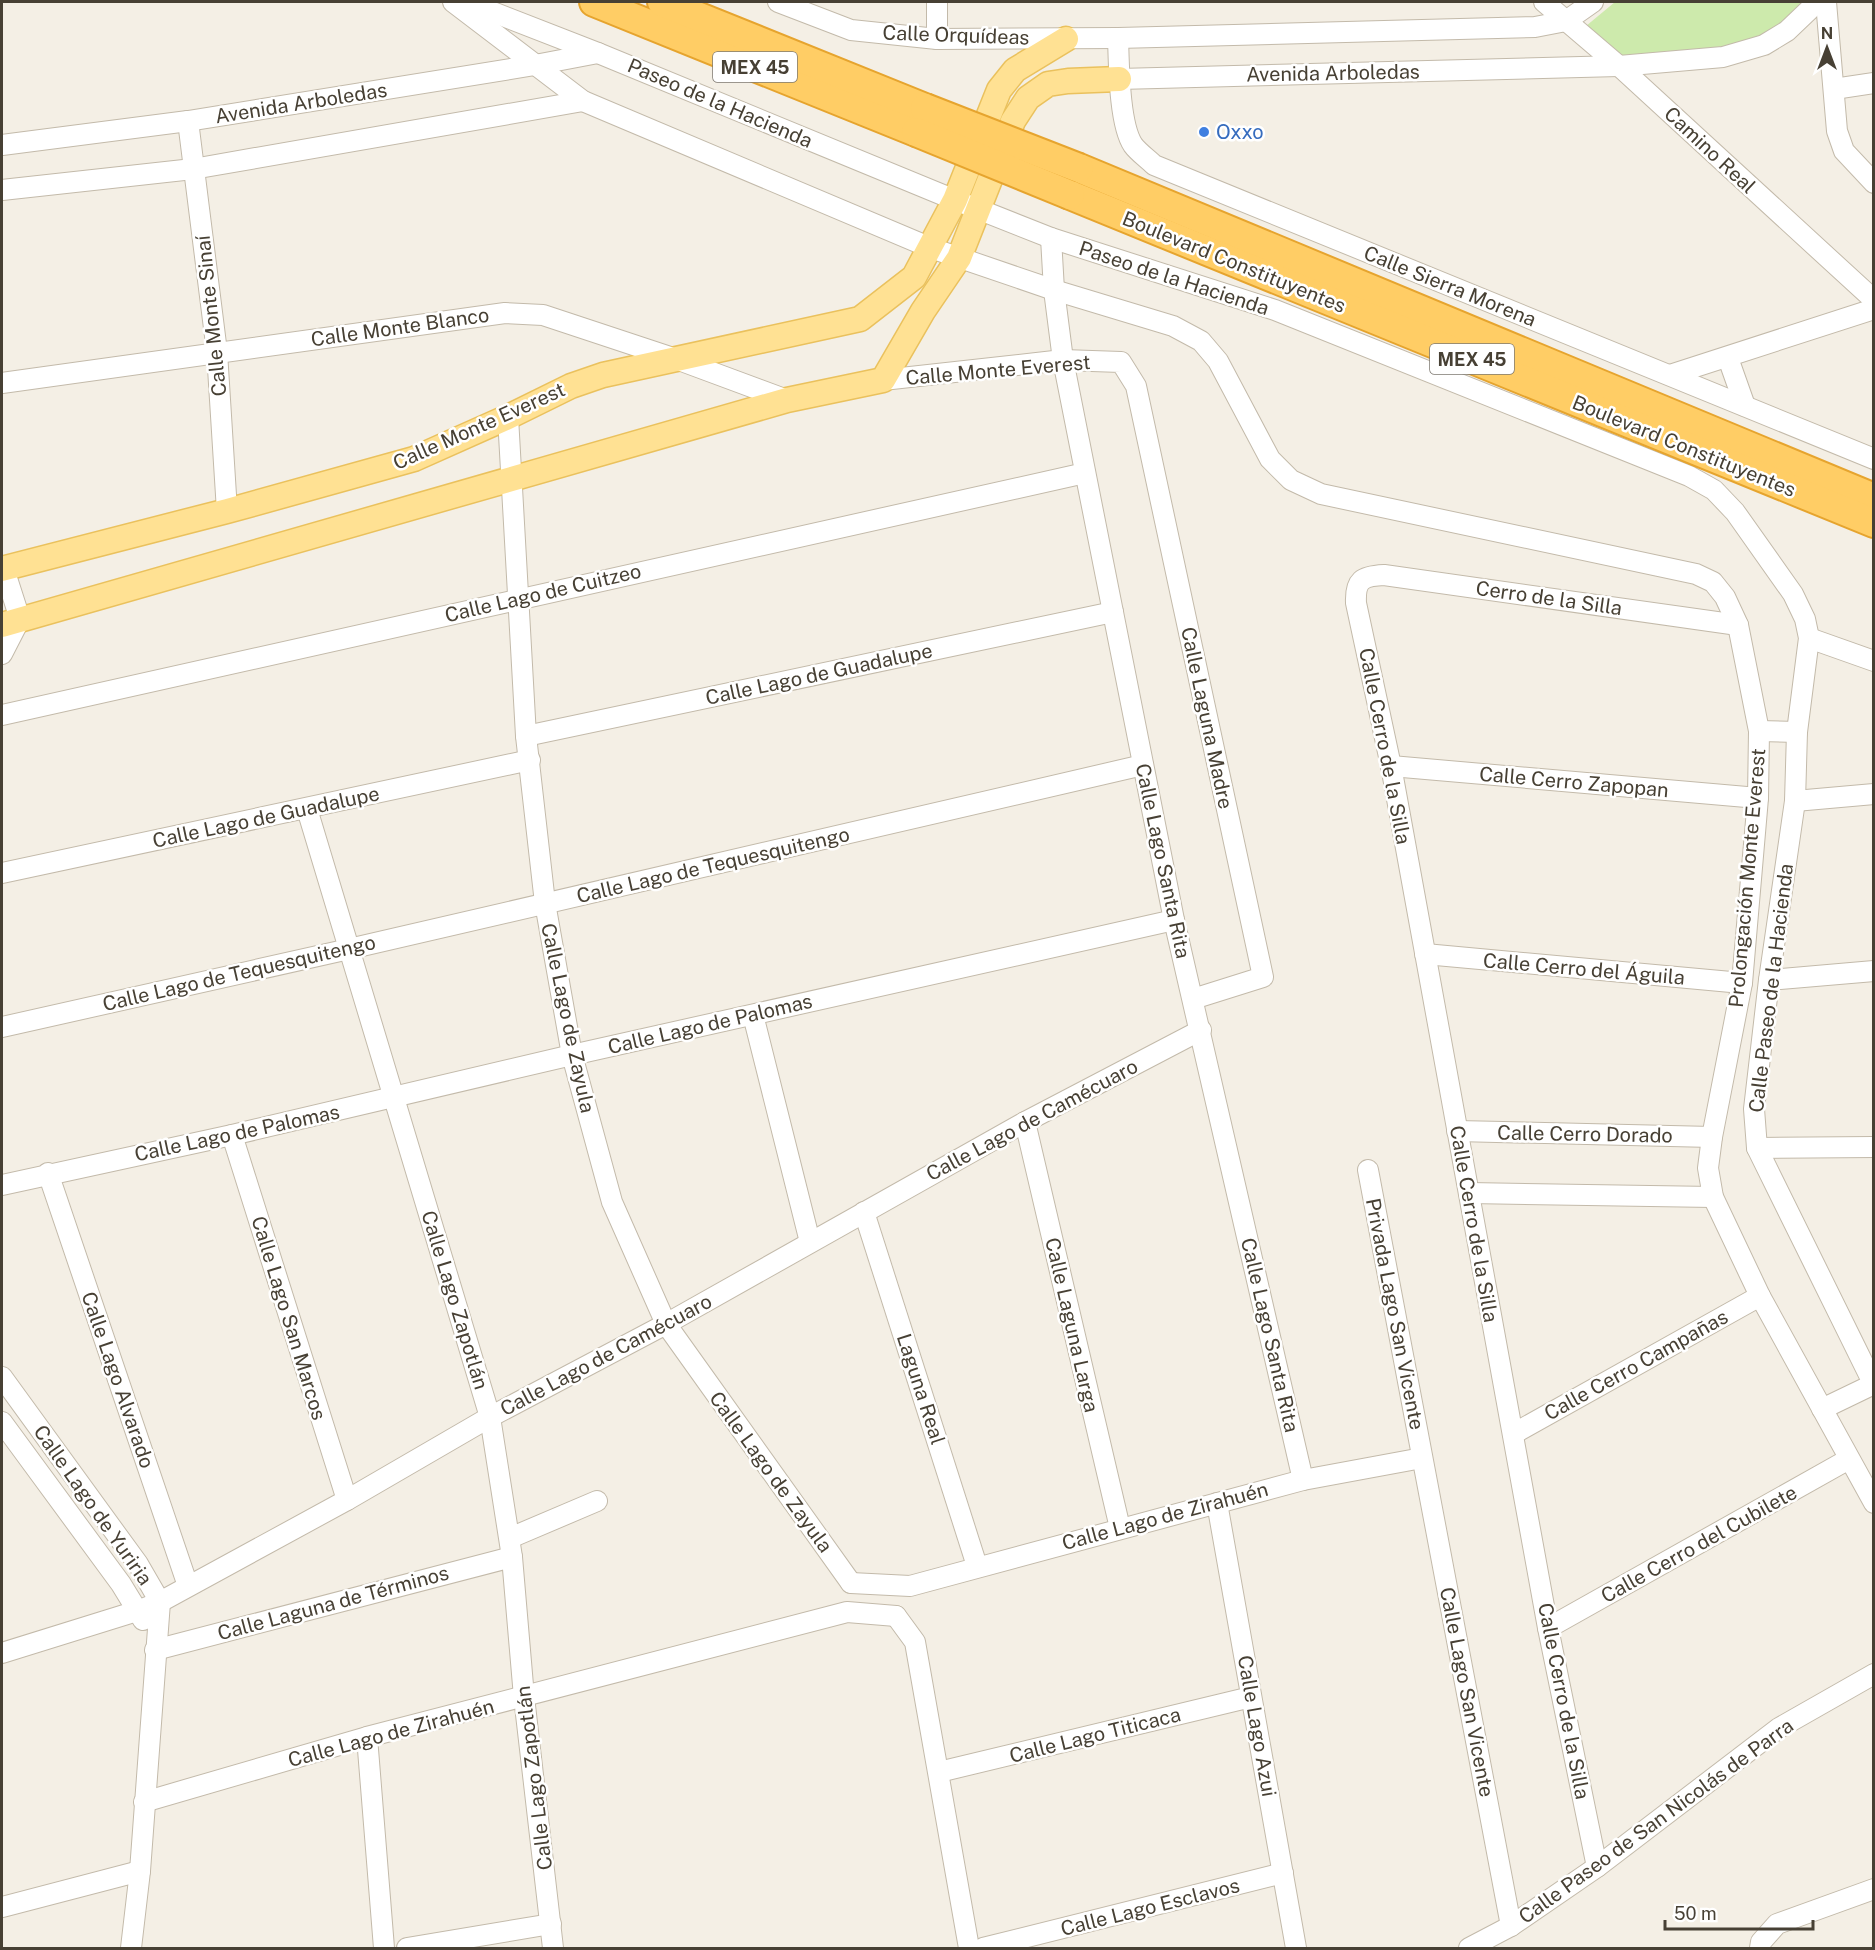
<svg xmlns="http://www.w3.org/2000/svg" width="1875" height="1950" viewBox="0 0 1875 1950" font-family="'Public Sans',sans-serif">
	<style>
		.green { fill: #cdeaac }
		.lines { fill: none; stroke-linecap: round; stroke-linejoin: round }
		.minor-casing { stroke: #c3baaa; stroke-width: 22 }
		.major-casing { stroke: #eac15d; stroke-width: 27 }
		.highway-casing { stroke: #e6a42e; stroke-width: 32 }
		.minor { stroke: #fff; stroke-width: 20 }
		.major { stroke: #ffe193; stroke-width: 24 }
		.highway { stroke: #ffcd65; stroke-width: 28 }
		.highway-bridge-casing { stroke: #e6a42e; stroke-width: 32; stroke-linecap: butt }
		.highway-bridge { stroke: #ffcd65; stroke-width: 28 }
		.shop-dot { fill: #3f7fe0; stroke: #fff; stroke-width: 2 }
		.labels { text-anchor: middle; dominant-baseline: central; stroke-width: 5; stroke-linejoin: round; paint-order: stroke }
		.shield { fill: #fff; stroke: #7e7971; stroke-width: 1.5 }
		.shield-label { font-size: 18px; font-weight: bold; fill: #474034 }
		.street-label { font-size: 20px; fill: #474034; stroke: #fff }
		.shop-label { font-size: 20px; fill: #366cbe; stroke: #fff; text-anchor: start }
	</style>
	<rect width="100%" height="100%" fill="#f4efe5"/>
	<polygon class="green" points="1615,2 1801,2 1797,10 1784,26 1726,54 1629,63 1586,26"/>
	<g class="lines">
		<g class="minor-casing">
			<g id="minor">
				<polyline points="453,2 583,101 931,248 1054,290 1173,326 1201,341 1218,361 1270,459 1291,480 1321,494 1696,574 1713,582 1725,597 1738,625 1759,731 1758,798 1742,983 1712,1137 1708,1168 1713,1197 1760,1296 1874,1503"/>
				<polyline points="467,2 598,53 955,200 1051,238 1275,310 1689,476 1714,490 1735,512 1793,594 1805,619 1809,638 1797,732 1795,801 1769,980 1754,1109 1757,1148 1874,1385"/>
				<polyline points="778,2 851,30 937,39 1118,38 1535,27 1566,21 1593,2"/>
				<polyline points="1544,2 1619,66 1874,300"/>
				<polyline points="1826,2 1837,131 1844,151 1874,183"/>
				<path d="M1118 38C1119 64 1119 124 1133 145 1138 152 1148 159 1154 165L1874 459"/>
				<polyline points="937,39 937,2"/>
				<polyline points="1119,79 1619,66 1723,57 1764,45 1787,31 1809,10 1815,2"/>
				<polyline points="1834,89 1874,83"/>
				<polyline points="188,121 217,352 227,511"/>
				<polyline points="2,145 188,121 535,65 598,53"/>
				<polyline points="2,190 193,169 583,101"/>
				<polyline points="1051,238 1054,290 1063,360 1174,920 1303,1480"/>
				<polyline points="1728,358 1745,406"/>
				<polyline points="1670,375 1874,309"/>
				<polyline points="883,380 1063,360 1121,362 1136,386 1263,977 1193,999"/>
				<polyline points="2,383 505,313 543,315 679,360 787,400"/>
				<polyline points="508,417 526,736 545,903 572,1055 612,1202 666,1324 851,1583"/>
				<polyline points="1809,638 1874,661"/>
				<polyline points="2,654 20,619 4,569"/>
				<polyline points="2,715 1085,473"/>
				<polyline points="1759,731 1797,732"/>
				<polyline points="526,736 1113,612"/>
				<polyline points="1391,766 1758,798"/>
				<polyline points="1795,801 1874,794"/>
				<polyline points="307,809 490,1417 512,1557 524,1697 553,1948"/>
				<polyline points="2,873 530,760"/>
				<polyline points="1425,954 1742,983"/>
				<polyline points="1769,980 1874,971"/>
				<polyline points="753,1015 810,1242"/>
				<polyline points="2,1027 349,949 1143,765"/>
				<polyline points="1025,1122 1120,1528"/>
				<polyline points="1457,1131 1712,1137"/>
				<polyline points="232,1135 347,1500"/>
				<polyline points="1757,1148 1874,1147"/>
				<polyline points="1368,1170 1511,1926"/>
				<polyline points="48,1173 188,1586"/>
				<polyline points="2,1185 232,1135 572,1055 1174,920"/>
				<polyline points="1469,1193 1713,1197"/>
				<polyline points="864,1212 977,1566"/>
				<polyline points="2,1377 138,1564 160,1602 140,1871 131,1948"/>
				<polyline points="1822,1409 1874,1384"/>
				<polyline points="2,1422 121,1584 143,1620"/>
				<polyline points="1513,1434 1760,1296"/>
				<polyline points="1217,1503 1296,1948"/>
				<polyline points="510,1538 597,1501"/>
				<polyline points="851,1583 910,1586 1303,1480 1422,1458"/>
				<polyline points="896,1616 915,1642 969,1948"/>
				<polyline points="1548,1628 1849,1459"/>
				<polyline points="155,1650 512,1557"/>
				<polyline points="2,1653 137,1611 160,1602 347,1500 490,1417 666,1324 1025,1122 1201,1030"/>
				<polyline points="367,1737 384,1948"/>
				<polyline points="939,1772 1251,1697"/>
				<polyline points="144,1802 367,1737 847,1612 896,1616"/>
				<path d="M1597 1867 1548 1628 1391 766 1356 603C1355 580 1362 576 1384 575L1738 625"/>
				<polyline points="2,1907 140,1871"/>
				<polyline points="407,1948 551,1924"/>
				<polyline points="983,1948 1283,1873"/>
				<polyline points="1469,1948 1511,1926 1597,1867 1779,1728 1874,1674"/>
				<polyline points="1760,1948 1761,1942 1777,1924 1874,1889"/>
			</g>
		</g>
		<g class="major-casing">
			<g id="major">
				<polyline points="2,569 227,511 414,459 508,417 571,386 603,375 860,319 914,277 955,200 999,90 1015,70 1066,39"/>
				<polyline points="2,625 787,400 883,380 923,311 959,258 1013,121 1028,98 1048,84 1068,81 1119,79"/>
			</g>
		</g>
		<g class="highway-casing">
			<g id="highway">
				<polyline points="594,2 916,132"/>
				<polyline points="662,2 925,108"/>
				<polyline points="1079,168 1874,498"/>
				<polyline points="1070,195 1874,523"/>
			</g>
		</g>
		<use href="#minor" class="minor"/>
		<use href="#major" class="major"/>
		<use href="#highway" class="highway"/>
		<g class="highway-bridge-casing">
			<g id="highway-bridge">
				<polyline points="925,108 1079,168"/>
				<polyline points="916,132 1070,195"/>
			</g>
		</g>
		<use href="#highway-bridge" class="highway-bridge"/>
	</g>
	<circle class="shop-dot" cx="1204" cy="132" r="6"/>
	<g class="labels">
		<g class="shield">
			<rect x="713" y="52" width="84" height="30" rx="4.5"/>
			<rect x="1430" y="344" width="84" height="30" rx="4.5"/>
		</g>
		<g class="shield-label">
			<text x="755" y="67">MEX 45</text>
			<text x="1472" y="359">MEX 45</text>
		</g>
		<g class="street-label">
			<text transform="translate(956 35) rotate(2)">Calle Orquídeas</text>
			<text transform="translate(1333 73) rotate(-1)">Avenida Arboledas</text>
			<text transform="translate(301 103) rotate(-9)">Avenida Arboledas</text>
			<text transform="translate(720 103) rotate(23)">Paseo de la Hacienda</text>
			<text transform="translate(1710 150) rotate(43)">Camino Real</text>
			<text transform="translate(1234 262) rotate(22)">Boulevard Constituyentes</text>
			<text transform="translate(1174 278) rotate(18)">Paseo de la Hacienda</text>
			<text transform="translate(1450 286) rotate(22)">Calle Sierra Morena</text>
			<text transform="translate(211 316) rotate(-96)">Calle Monte Sinaí</text>
			<text transform="translate(400 327) rotate(-8)">Calle Monte Blanco</text>
			<text transform="translate(998 370) rotate(-5)">Calle Monte Everest</text>
			<text transform="translate(479 426) rotate(-24)">Calle Monte Everest</text>
			<text transform="translate(1684 446) rotate(22)">Boulevard Constituyentes</text>
			<text transform="translate(543 593) rotate(-13)">Calle Lago de Cuitzeo</text>
			<text transform="translate(1549 598) rotate(8)">Cerro de la Silla</text>
			<text transform="translate(819 674) rotate(-12)">Calle Lago de Guadalupe</text>
			<text transform="translate(1207 718) rotate(78)">Calle Laguna Madre</text>
			<text transform="translate(1385 746) rotate(79)">Calle Cerro de la Silla</text>
			<text transform="translate(1574 782) rotate(5)">Calle Cerro Zapopan</text>
			<text transform="translate(266 817) rotate(-12)">Calle Lago de Guadalupe</text>
			<text transform="translate(1163 861) rotate(78)">Calle Lago Santa Rita</text>
			<text transform="translate(713 865) rotate(-13)">Calle Lago de Tequesquitengo</text>
			<text transform="translate(1747 878) rotate(-85)">Prolongación Monte Everest</text>
			<text transform="translate(1584 969) rotate(5)">Calle Cerro del Águila</text>
			<text transform="translate(239 973) rotate(-13)">Calle Lago de Tequesquitengo</text>
			<text transform="translate(1771 988) rotate(-83)">Calle Paseo de la Hacienda</text>
			<text transform="translate(568 1018) rotate(78)">Calle Lago de Zayula</text>
			<text transform="translate(710 1024) rotate(-13)">Calle Lago de Palomas</text>
			<text transform="translate(1032 1120) rotate(-28)">Calle Lago de Camécuaro</text>
			<text transform="translate(237 1133) rotate(-12)">Calle Lago de Palomas</text>
			<text transform="translate(1585 1134) rotate(1)">Calle Cerro Dorado</text>
			<text transform="translate(1474 1224) rotate(80)">Calle Cerro de la Silla</text>
			<text transform="translate(455 1300) rotate(73)">Calle Lago Zapotlán</text>
			<text transform="translate(1395 1314) rotate(79)">Privada Lago San Vicente</text>
			<text transform="translate(289 1318) rotate(73)">Calle Lago San Marcos</text>
			<text transform="translate(1072 1325) rotate(77)">Calle Laguna Larga</text>
			<text transform="translate(1270 1335) rotate(77)">Calle Lago Santa Rita</text>
			<text transform="translate(606 1355) rotate(-28)">Calle Lago de Camécuaro</text>
			<text transform="translate(1636 1365) rotate(-29)">Calle Cerro Campañas</text>
			<text transform="translate(118 1380) rotate(71)">Calle Lago Alvarado</text>
			<text transform="translate(921 1389) rotate(72)">Laguna Real</text>
			<text transform="translate(771 1472) rotate(54)">Calle Lago de Zayula</text>
			<text transform="translate(93 1505) rotate(55)">Calle Lago de Yuriria</text>
			<text transform="translate(1165 1516) rotate(-15)">Calle Lago de Zirahuén</text>
			<text transform="translate(1699 1544) rotate(-29)">Calle Cerro del Cubilete</text>
			<text transform="translate(333 1603) rotate(-15)">Calle Laguna de Términos</text>
			<text transform="translate(1467 1692) rotate(79)">Calle Lago San Vicente</text>
			<text transform="translate(1564 1701) rotate(79)">Calle Cerro de la Silla</text>
			<text transform="translate(1257 1726) rotate(80)">Calle Lago Azui</text>
			<text transform="translate(391 1733) rotate(-15)">Calle Lago de Zirahuén</text>
			<text transform="translate(1095 1735) rotate(-14)">Calle Lago Titicaca</text>
			<text transform="translate(534 1778) rotate(-97)">Calle Lago Zapotlán</text>
			<text transform="translate(1656 1821) rotate(-36)">Calle Paseo de San Nicolás de Parra</text>
			<text transform="translate(1150 1907) rotate(-14)">Calle Lago Esclavos</text>
		</g>
		<g class="shop-label">
			<text x="1216" y="132">Oxxo</text>
		</g>
	</g>
	<rect width="1875" height="1950" fill="none" stroke="#474034" stroke-width="6"/>
	<g transform="translate(1827 48)" stroke="#ffffff" stroke-width="4.5" paint-order="stroke">
	<path d="M0-4.5L10 22L0 15L-10 22Z" fill="#474034"/>
	<text y="-9" font-size="16" font-weight="bold" text-anchor="middle" fill="#474034">N</text>
	</g>
	<path d="M1665 1920v9h148v-9" fill="none" stroke="#474034" stroke-width="3"/>
	<text x="1674" y="1920" font-size="18" fill="#474034" stroke="#ffffff" stroke-width="4.5" paint-order="stroke">50 m</text>
</svg>
